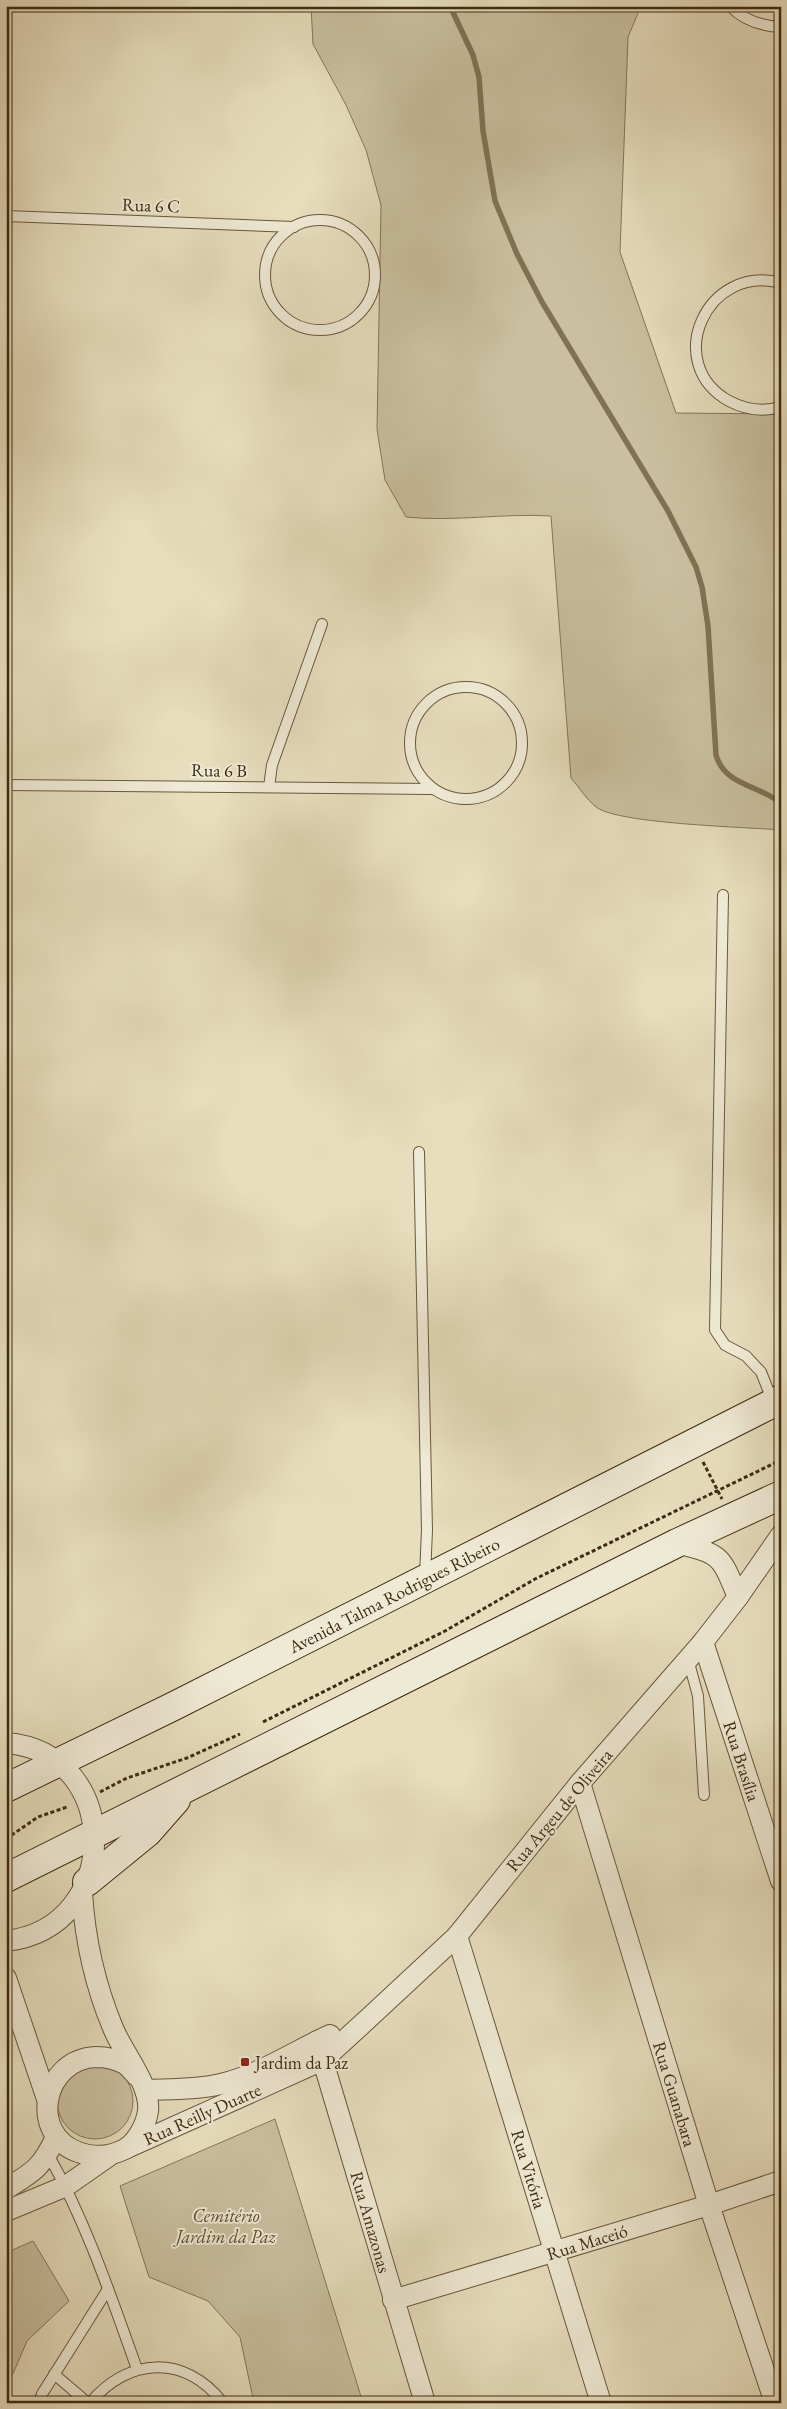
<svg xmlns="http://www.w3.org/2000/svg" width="787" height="2409" viewBox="0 0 787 2409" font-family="'EB Garamond',serif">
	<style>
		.green { fill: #cac0a1; stroke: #847659 }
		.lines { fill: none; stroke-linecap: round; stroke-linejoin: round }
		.stream { stroke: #817255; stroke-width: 5.5 }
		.service-casing { stroke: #68583c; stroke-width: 12 }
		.minor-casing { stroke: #68583c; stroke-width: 22 }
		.secondary-casing { stroke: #3e2b11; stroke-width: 30 }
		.path { stroke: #3e2b11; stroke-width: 3; stroke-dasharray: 4 2.5; stroke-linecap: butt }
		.service { stroke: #efead5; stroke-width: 10 }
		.minor { stroke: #efead5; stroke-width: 20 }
		.secondary { stroke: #efead5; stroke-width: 28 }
		.poi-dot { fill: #8f2418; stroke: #efead5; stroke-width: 2 }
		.labels { text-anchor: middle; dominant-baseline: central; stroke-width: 4; stroke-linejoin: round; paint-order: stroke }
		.street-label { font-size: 18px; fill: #3e2b11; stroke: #efead5 }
		.poi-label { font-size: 18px; fill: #3e2b11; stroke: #efead5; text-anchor: start }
		.park-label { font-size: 18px; font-style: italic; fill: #5a492e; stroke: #efead5 }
	</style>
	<rect width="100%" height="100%" fill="#e7debe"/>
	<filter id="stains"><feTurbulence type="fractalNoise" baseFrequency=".004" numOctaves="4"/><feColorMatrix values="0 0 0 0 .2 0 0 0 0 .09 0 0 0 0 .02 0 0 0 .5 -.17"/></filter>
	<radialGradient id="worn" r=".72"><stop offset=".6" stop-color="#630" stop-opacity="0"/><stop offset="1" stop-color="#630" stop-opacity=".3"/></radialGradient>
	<g class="green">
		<path d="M311 6H641L628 37 620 252 676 413 781 414V830C746 827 618 824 596 807 586 799 579 787 571 778L551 516C502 513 455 522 406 517L385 480 377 429 381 205 366 150 346 105 313 44Z"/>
		<circle cx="95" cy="2101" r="38"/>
		<polygon points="275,2119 363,2403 254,2403 240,2337 208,2301 149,2277 120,2186"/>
		<polygon points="33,2241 69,2301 27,2341 6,2390 6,2253"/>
	</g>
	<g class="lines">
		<path class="stream" d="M450 6 473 55 479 77 483 131 495 201 517 254 542 302 668 511 696 567 702 587 708 626 716 755C725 786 759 785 781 803"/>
		<g class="service-casing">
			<g id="service">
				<path d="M730 6C743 20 762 26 781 27"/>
				<polyline points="6,216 294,227"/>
				<circle cx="320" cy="275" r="55"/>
				<path d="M781 283C706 263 662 364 729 401 746 410 763 412 781 407"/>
				<circle cx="466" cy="743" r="56"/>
				<polyline points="6,785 432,789"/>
				<polyline points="269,787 272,765 322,624"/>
				<polyline points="723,895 715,1330 725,1345 746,1356 761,1372 773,1402"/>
				<polyline points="419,1152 427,1530 425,1576"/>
				<polyline points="688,1659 698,1696 704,1795"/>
				<path d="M48 2154C86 2222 111 2296 137 2369"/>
				<polyline points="54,2374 88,2403"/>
				<polyline points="39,2403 42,2394 108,2289"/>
				<path d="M90 2403C128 2357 185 2354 223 2403"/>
			</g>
		</g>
		<g class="minor-casing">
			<g id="minor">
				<path d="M677 1543C723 1555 720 1555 738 1597"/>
				<polyline points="703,1642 781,1881"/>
				<path d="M6 1743C123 1752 124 1928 6 1941"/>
				<polyline points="580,1783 709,2205 775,2403"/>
				<path d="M82 1893C85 1940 95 1985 113 2028 123 2053 151 2085 148 2111 146 2125 137 2142 125 2149 109 2157 95 2158 78 2152 28 2134 43 2059 96 2057 105 2057 116 2059 125 2064 130 2068 134 2073 138 2077"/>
				<polyline points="457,1936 601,2403"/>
				<polyline points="6,1978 47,2099"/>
				<polyline points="317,2041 425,2403"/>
				<path d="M145 2090C170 2089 197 2090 221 2084 259 2075 295 2051 330 2035"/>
				<polyline points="127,2148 323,2060 372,2015 457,1936 580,1783 703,1642 738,1597 781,1535"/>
				<path d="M6 2189C35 2171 42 2167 56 2137"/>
				<polyline points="6,2211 66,2186 109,2156"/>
				<polyline points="393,2300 709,2205 781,2181"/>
			</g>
		</g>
		<g class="secondary-casing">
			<g id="secondary">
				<polyline points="6,1788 174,1706 781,1399"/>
				<polyline points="6,1878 677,1543 781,1495"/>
				<polyline points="87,1882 147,1833 176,1800"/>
			</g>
		</g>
		<g class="path">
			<polyline points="703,1462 722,1499"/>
			<polyline points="263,1722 445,1631 535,1579 781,1460"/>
			<polyline points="100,1792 127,1778 187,1758 240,1734"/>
			<polyline points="6,1839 38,1817 67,1807"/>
		</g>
		<use href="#service" class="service"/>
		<use href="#minor" class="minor"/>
		<use href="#secondary" class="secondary"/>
	</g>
	<rect class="poi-dot" x="240" y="2057" width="10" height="10" rx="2.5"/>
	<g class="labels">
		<g class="street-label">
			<text transform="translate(151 205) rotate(2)">Rua 6 C</text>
			<text transform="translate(219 770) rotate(1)">Rua 6 B</text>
			<text transform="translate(394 1595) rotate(-27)">Avenida Talma Rodrigues Ribeiro</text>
			<text transform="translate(742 1761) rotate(72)">Rua Brasília</text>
			<text transform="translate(559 1810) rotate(-50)">Rua Argeu de Oliveira</text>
			<text transform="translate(675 2094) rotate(73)">Rua Guanabara</text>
			<text transform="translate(202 2114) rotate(-24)">Rua Reilly Duarte</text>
			<text transform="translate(529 2169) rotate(73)">Rua Vitória</text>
			<text transform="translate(371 2222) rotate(74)">Rua Amazonas</text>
			<text transform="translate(587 2242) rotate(-17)">Rua Maceió</text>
		</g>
		<g class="poi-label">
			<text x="255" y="2062">Jardim da Paz</text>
		</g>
		<g class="park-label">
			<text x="226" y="2215">Cemitério<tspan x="226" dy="21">Jardim da Paz</tspan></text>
		</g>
	</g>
	<rect width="787" height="2409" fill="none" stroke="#e7debe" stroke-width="25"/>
	<rect x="8" y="8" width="772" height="2394" fill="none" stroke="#3e2b11" stroke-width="2.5"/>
	<rect x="12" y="12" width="762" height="2384" fill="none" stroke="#3e2b11"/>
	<rect width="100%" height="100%" filter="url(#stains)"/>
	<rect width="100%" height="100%" fill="url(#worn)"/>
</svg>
